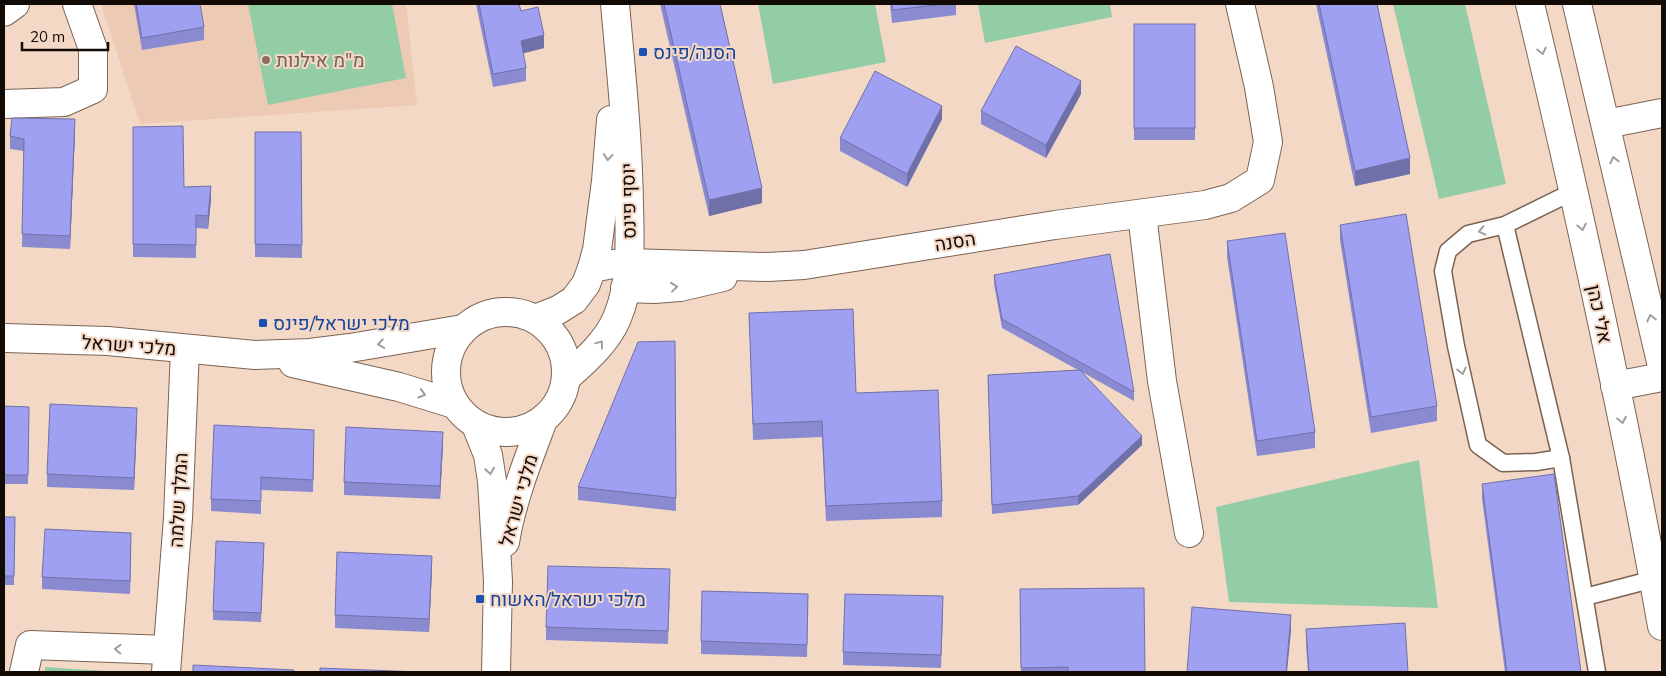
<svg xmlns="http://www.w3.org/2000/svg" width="1666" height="676" viewBox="0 0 1666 676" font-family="Mulish,Heebo,sans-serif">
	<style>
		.built { fill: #eccab4 }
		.green { fill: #93cda5 }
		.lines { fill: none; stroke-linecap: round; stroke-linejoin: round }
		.lane-casing { stroke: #7b6353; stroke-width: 19 }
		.street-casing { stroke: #7b6353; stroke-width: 30 }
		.secondary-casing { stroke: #7b6353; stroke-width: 30 }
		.lane { stroke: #fff; stroke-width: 16 }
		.street { stroke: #fff; stroke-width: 28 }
		.secondary { stroke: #fff; stroke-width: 28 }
		.wall { fill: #8a8ad0 }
		.shaded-wall { fill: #7070a9 }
		.building { fill: #a0a0f2; stroke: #7070a9 }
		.oneway { stroke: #a09d9b }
		.transit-dot { fill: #1a4fb4; stroke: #f4d8c6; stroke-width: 2 }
		.education-dot { fill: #8d6e63; stroke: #f4d8c6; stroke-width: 2 }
		.labels { text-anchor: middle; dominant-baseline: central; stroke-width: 4; stroke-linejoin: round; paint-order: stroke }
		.transit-label { font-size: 19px; fill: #164399; stroke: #f4d8c6; text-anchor: start }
		.education-label { font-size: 19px; fill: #785e54; stroke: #f4d8c6; text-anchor: start }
		.street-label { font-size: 19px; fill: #120a05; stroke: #f4d8c6 }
	</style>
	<rect width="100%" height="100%" fill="#f4d8c6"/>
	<polygon class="built" points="101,4 406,4 417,105 140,124"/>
	<g class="green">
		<polygon points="248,4 392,4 406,78 268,105"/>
		<polygon points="758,4 875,4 886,62 773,84"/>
		<polygon points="978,4 1110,4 1112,17 985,43"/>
		<polygon points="1393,4 1465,4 1506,184 1439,199"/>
		<polygon points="1419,460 1438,608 1229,602 1216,507"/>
		<polygon points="45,667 120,672 45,672"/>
	</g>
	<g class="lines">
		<g class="lane-casing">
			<g id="lane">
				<polyline points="1505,225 1561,458 1597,672"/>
				<polyline points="1561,458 1536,462 1503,463 1478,445 1456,346 1443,271 1448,251 1468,234 1505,225 1574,191"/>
				<polyline points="1585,597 1654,579"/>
			</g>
		</g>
		<g class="street-casing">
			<g id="street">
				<polyline points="4,12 15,4"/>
				<polyline points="4,104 64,102 93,89 93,49 77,4"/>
				<polyline points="1606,124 1662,113"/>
				<polyline points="1142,214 1162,381 1189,533"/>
				<polyline points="592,268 613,264 628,263 768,267 804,265 1055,225 1205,205 1231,198 1260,180 1268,142 1259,87 1240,4"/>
				<polyline points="625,288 654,289 680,287 723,277"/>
				<circle cx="506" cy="372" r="60"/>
				<polyline points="535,319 558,310 574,300 586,284 592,268 597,250 606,181 611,120"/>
				<polyline points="4,338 108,341 255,355 310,353 350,348 463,329"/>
				<polyline points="293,363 399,387 454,404"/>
				<path d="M566 378C585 361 607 342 617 318 632 283 630 241 629 205 628 138 621 71 615 4"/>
				<polyline points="1615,386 1662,377"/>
				<polyline points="476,425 488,455 492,481 498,581 496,672"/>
				<path d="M505 542C512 500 528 460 543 420"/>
				<polyline points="24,672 30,645 167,650"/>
				<polyline points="166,672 178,518 185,349"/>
			</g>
		</g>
		<g class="secondary-casing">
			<g id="secondary">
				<path d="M1530 4C1579 210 1625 417 1662 626"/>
				<polyline points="1577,4 1662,366"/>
			</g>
		</g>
		<use href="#lane" class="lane"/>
		<use href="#street" class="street"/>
		<use href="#secondary" class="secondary"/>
	</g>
	<g class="wall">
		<polygon points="134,4 200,4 204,27 204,40 142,50"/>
		<polygon points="476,4 519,4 521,11 544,48 523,53 526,68 526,81 493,87"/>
		<polygon points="660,4 720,4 762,203 709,216"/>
		<polygon points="890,4 956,4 956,15 892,23"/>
		<polygon points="1316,4 1377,4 1410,174 1355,186"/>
		<rect x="1134" y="24" width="61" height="116"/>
		<polygon points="1081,94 1046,158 981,124 981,111"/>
		<polygon points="942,119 907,187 840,151 840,138"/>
		<polygon points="133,127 184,187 211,199 208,229 196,228 196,258 133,257"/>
		<polygon points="75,132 70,249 22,247 24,151 10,149 10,136"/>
		<polygon points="255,132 301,132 302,258 255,257"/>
		<polygon points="1340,225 1437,406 1437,421 1371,433 1340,240"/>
		<polygon points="1227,241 1315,432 1315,448 1257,456 1227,257"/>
		<polygon points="994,275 1134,392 1134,401 1082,372 1142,445 1078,505 992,514 988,375 1078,370 1002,328 994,284"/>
		<polygon points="749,313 856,393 942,501 942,517 826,521 822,437 753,440"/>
		<polygon points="675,341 676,511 578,500 578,487"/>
		<polygon points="4,406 29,407 28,484 4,484"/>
		<polygon points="137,421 134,490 47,487 47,474"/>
		<polygon points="314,443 313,492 261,490 261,514 211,511 211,499"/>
		<polygon points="443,444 440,499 344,495 344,482"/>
		<polygon points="1482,484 1581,672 1505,672 1482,499"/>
		<polygon points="4,517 15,517 14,585 4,585"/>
		<polygon points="131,546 130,594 42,589 42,577"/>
		<polygon points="264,552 261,622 213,620 213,611"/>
		<polygon points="432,569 429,632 335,628 335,615"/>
		<polygon points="670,582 668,644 546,640 546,627"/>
		<polygon points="1020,589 1145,672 1021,672"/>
		<polygon points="808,594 807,657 701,654 701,641"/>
		<polygon points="943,609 941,668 843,665 843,652"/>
		<polygon points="1306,629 1408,672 1308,672 1306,645"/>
	</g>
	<g class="shaded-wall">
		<polygon points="544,35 544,48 521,54 521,41"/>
		<polygon points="1081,81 1081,94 1046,158 1046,145"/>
		<polygon points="942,106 942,119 907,187 907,174"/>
		<polygon points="75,119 75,132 70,249 70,236"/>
		<polygon points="1410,158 1410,174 1355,186 1355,171"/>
		<polygon points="211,186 211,199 208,229 208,216"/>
		<polygon points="762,188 762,203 709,216 709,200"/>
		<polygon points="137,408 137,421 134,490 134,478"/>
		<polygon points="443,432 443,444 440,499 440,486"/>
		<polygon points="1142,436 1142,445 1078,505 1078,496"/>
		<polygon points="131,533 131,546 130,594 130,581"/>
		<polygon points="432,556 432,569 429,632 429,619"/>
		<polygon points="1291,615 1291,631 1287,672 1286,672"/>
	</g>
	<g class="building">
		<polygon points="136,4 200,4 204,27 142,38"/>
		<polygon points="479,4 519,4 521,11 538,7 544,35 521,41 526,68 493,74"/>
		<polygon points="664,4 720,4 762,188 709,200"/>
		<polygon points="892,4 946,4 892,10"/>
		<polygon points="1319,4 1377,4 1410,158 1355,171"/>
		<rect x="1134" y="24" width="61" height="104"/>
		<polygon points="1016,46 1081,81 1046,145 981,111"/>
		<polygon points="875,71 942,106 907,174 840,138"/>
		<polygon points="12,118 75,119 70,236 22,234 24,139 10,136"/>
		<polygon points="183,126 184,187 211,186 208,216 196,215 196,245 133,244 133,127"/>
		<polygon points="255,132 301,132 302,245 255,244"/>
		<polygon points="1406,214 1437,406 1371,417 1340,225"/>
		<polygon points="1285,233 1315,432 1257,441 1227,241"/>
		<polygon points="1110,254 1134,392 1002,319 994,275"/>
		<polygon points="853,309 856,393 938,390 942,501 826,506 822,421 753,424 749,313"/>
		<polygon points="675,341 676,498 578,487 638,342"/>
		<polygon points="1080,370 1142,436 1078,496 992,505 988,375"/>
		<polygon points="50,404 137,408 134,478 47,474"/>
		<polygon points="4,406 29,407 28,475 4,475"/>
		<polygon points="214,425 314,430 313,480 261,477 261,501 211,499"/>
		<polygon points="346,427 443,432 440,486 344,482"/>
		<polygon points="1554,474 1581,672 1507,672 1482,484"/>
		<polygon points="4,517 15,517 14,576 4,576"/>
		<polygon points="45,529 131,533 130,581 42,577"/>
		<polygon points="216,541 264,543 261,613 213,611"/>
		<polygon points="337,552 432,556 429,619 335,615"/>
		<polygon points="548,566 670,569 668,631 546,627"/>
		<polygon points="1144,588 1145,672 1068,672 1068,667 1021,668 1020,589"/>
		<polygon points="702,591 808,594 807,645 701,641"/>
		<polygon points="845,594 943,596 941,655 843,652"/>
		<polygon points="1192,607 1291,615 1286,672 1187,672"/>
		<polygon points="1405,623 1408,672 1309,672 1306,629"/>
		<polygon points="193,665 294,670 294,672 193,672"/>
		<polygon points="320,668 419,672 320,672"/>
	</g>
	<defs><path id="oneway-chevron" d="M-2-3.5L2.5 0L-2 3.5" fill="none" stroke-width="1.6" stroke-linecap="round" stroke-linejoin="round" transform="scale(1.25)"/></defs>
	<g class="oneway">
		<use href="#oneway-chevron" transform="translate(1542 51) rotate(77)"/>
		<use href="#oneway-chevron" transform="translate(608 157) rotate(95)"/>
		<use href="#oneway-chevron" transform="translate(1614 160) rotate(-103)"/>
		<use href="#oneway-chevron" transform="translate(1582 227) rotate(78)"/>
		<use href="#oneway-chevron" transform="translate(1482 231) rotate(167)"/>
		<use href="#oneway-chevron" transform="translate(674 287) rotate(-6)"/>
		<use href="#oneway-chevron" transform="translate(1651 318) rotate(-103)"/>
		<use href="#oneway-chevron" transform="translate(381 344) rotate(172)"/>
		<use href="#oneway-chevron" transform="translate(600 344) rotate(-53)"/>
		<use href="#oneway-chevron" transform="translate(1462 371) rotate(77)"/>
		<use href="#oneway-chevron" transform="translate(422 394) rotate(17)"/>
		<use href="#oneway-chevron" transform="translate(1622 420) rotate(79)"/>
		<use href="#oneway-chevron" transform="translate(490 471) rotate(81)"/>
		<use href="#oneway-chevron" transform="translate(118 649) rotate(-178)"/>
	</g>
	<g class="transit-dot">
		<rect x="638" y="47" width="10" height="10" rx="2.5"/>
		<rect x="258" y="318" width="10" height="10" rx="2.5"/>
		<rect x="475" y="594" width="10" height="10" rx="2.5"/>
	</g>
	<circle class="education-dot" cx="266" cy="60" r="5"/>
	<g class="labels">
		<g class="transit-label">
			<text x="653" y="52">הסנה/פינס</text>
			<text x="273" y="323">מלכי ישראל/פינס</text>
			<text x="490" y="599">מלכי ישראל/האשוח</text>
		</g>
		<g class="education-label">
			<text x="276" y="60">מ"מ אילנות</text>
		</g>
		<g class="street-label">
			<text transform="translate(628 201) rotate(-91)">יוסף פינס</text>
			<text transform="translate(955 241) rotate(-9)">הסנה</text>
			<text transform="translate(1600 314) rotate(78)">אלי כהן</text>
			<text transform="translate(129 345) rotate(4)">מלכי ישראל</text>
			<text transform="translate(178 500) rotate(-87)">המלך שלמה</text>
			<text transform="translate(518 500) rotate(-74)">מלכי ישראל</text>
		</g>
	</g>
	<rect width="1666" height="676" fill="none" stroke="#120a05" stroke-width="10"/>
	<path d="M22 42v8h86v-8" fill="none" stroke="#120a05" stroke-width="2.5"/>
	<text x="30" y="42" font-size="15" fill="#120a05" stroke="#f4d8c6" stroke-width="4" paint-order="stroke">20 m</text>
</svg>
